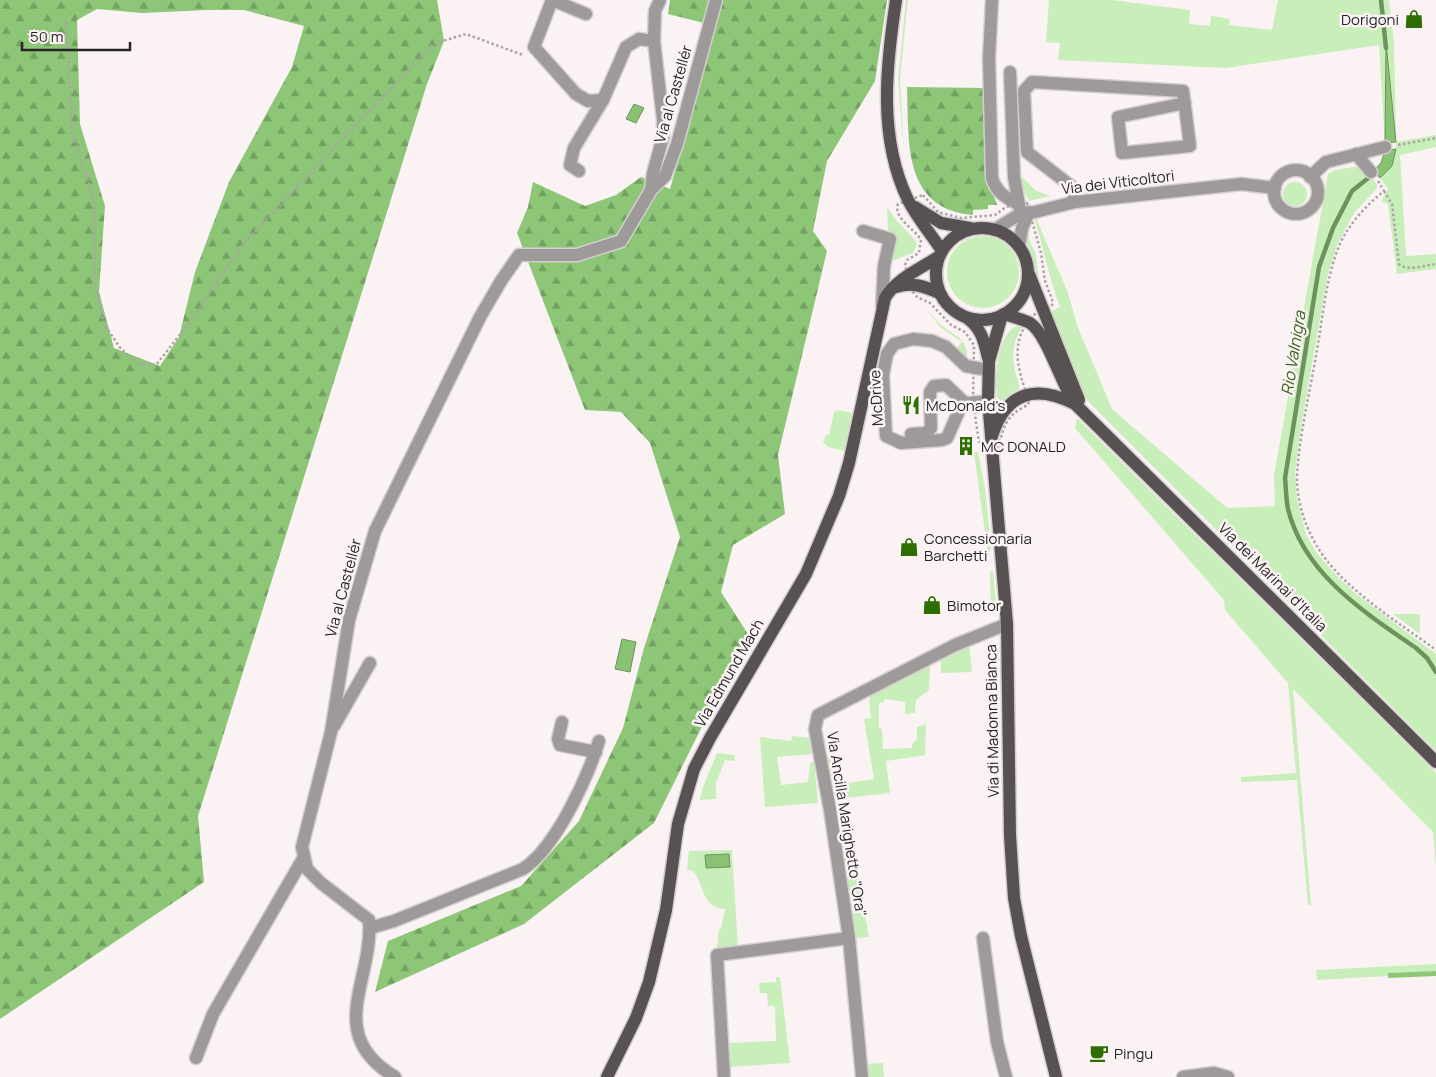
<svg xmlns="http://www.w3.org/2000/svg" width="1436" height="1077" viewBox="0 0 1436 1077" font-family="Manrope,sans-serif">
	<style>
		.green { fill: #c8eeba }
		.forest { fill: url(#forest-firs); fill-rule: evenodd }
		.water { fill: #8ac274; stroke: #6c935c }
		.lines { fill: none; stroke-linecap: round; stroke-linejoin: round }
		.stream { stroke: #6c935c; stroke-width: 4.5 }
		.minor-casing { stroke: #d5cdcf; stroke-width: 15 }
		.major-casing { stroke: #d5cdcf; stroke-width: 15 }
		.path { stroke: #aba4a5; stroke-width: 2.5; stroke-dasharray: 2.5 2.5; stroke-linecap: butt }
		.minor { stroke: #9e9a9a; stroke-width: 12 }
		.major { stroke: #575152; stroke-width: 12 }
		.labels { text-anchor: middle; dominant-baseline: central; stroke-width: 5; stroke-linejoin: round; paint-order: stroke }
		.poi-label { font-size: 15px; fill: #272425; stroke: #fbf2f4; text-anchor: start }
		.street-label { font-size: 15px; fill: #272425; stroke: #fbf2f4 }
		.water-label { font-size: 16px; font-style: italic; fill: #326618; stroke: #fbf2f4 }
	</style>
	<defs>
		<pattern id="forest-firs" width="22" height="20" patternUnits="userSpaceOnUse" patternTransform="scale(1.25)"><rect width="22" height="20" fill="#8dc677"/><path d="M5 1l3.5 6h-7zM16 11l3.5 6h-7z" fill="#73a161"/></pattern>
	</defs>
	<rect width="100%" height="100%" fill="#fbf2f4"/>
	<g class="green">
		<polygon points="906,0 908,0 900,79 904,154 898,79"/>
		<polygon points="1049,0 1112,0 1190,10 1189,24 1210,26 1211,16 1230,19 1229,25 1272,30 1278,0 1389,0 1394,43 1396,142 1436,135 1436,147 1400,155 1406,256 1436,254 1436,269 1397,274 1388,204 1381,201 1388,189 1380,178 1392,166 1396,145 1386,49 1385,144 1379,45 1226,68 1058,60 1060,43 1046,42"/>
		<path d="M1360 166 1377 184V188L1354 213 1337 245 1328 274 1301 426 1295 472 1297 499 1306 534 1316 552 1334 573 1356 594 1436 654V751L1087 400 1078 384 1049 313 1060 307C1049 278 1044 250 1035 221L1036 218 1068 293 1077 325 1112 409 1227 508 1275 506 1274 475 1328 174 1334 170Z"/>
		<polygon points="1021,176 1035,190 1050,196 1029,201 1022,186"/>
		<circle cx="1295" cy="194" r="12"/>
		<polygon points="887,207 896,220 916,241 917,245 913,253 889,262 897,237 888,230"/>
		<polygon points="1028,226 1029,239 1036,254 1039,281 1047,301 1045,302 1026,239"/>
		<circle cx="983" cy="272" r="36"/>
		<path d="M925 307C930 312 934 318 939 323 952 335 969 338 967 360L955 350 962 342 940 327Z"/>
		<path d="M1014 327H1022C1008 352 1013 362 1020 389L1013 392 999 404C992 387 997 338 1014 327Z"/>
		<polygon points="839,410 852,413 844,451 828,447 823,442 826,435 829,435 834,412"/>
		<polygon points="1077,418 1436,773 1436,866 1433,832 1293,689 1311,905 1308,905 1297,780 1241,782 1241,777 1296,773 1288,683 1225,610 1224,600 1075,428"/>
		<polygon points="978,452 985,488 991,549 988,554 974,453"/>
		<polygon points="990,571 993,572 996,604 991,613"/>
		<polygon points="1393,614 1420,614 1420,634"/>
		<polygon points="969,644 972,672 941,673 941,658"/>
		<polygon points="925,665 930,667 929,690 916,700 915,713 905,714 905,702 884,699 884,702 879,703 879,728 882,729 883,749 912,748 912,744 917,739 917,727 926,724 925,755 886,761 890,793 835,799 827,757 837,756 842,784 874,779 864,719 871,718 869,700 872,694"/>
		<polygon points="792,736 811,738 814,754 777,757 781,785 808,782 810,763 814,761 818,803 765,807 760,737 791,741"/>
		<polygon points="717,753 734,755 735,761 725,760 716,783 716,799 700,800 703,787"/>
		<polygon points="848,812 862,899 850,901 838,816"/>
		<path d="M732 850 738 948 722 950V947H717L719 929H721L725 909C701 907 705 886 693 871L687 870 689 851Z"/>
		<polygon points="863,903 869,937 856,938 850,905"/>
		<polygon points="1436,964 1436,971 1388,973 1388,976 1317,980 1316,970"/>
		<polygon points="776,977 780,977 790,1063 730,1067 728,1043 776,1041 775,1006 768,1006 767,993 760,993 759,983 776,982"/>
		<polygon points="883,1063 884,1077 866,1077 864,1064"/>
	</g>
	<g class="forest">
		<path d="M0 0H437L444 41 427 84 198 816 204 882 0 1019ZM97 9 142 13 208 10H244L304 26 292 67 229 182 195 272 179 337 160 366 114 348 99 292 105 206 80 124 77 20Z"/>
		<polygon points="670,0 887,0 875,81 827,161 813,231 827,251 778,455 785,514 733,545 721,592 748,634 654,823 524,924 375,992 388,941 521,886 579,821 623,728 644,648 680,537 650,443 621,412 585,410 517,233 528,207 533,182 585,206 616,195 641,177 670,189 716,26 668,14"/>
		<path d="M907 87 985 88 986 174 997 205H988V209L973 210V215C902 209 909 141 907 87Z"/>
		<polygon points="1436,971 1436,976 1388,978 1388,973"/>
	</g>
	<g class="water">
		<polygon points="1386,43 1396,142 1385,143"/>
		<polygon points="634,104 644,108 636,123 626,119"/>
		<polygon points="1396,149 1392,166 1380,178 1373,171 1381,163 1385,151"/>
		<polygon points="622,639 636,642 630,672 615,669"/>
		<polygon points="729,854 730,867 706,868 705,855"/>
	</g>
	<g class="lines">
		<g class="stream">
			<polyline points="1381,0 1386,48"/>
			<path d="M1372 175 1352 191 1333 228 1319 267 1285 478C1286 488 1286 499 1288 509 1304 574 1364 612 1416 648L1427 658 1436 672"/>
		</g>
		<g class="minor-casing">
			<g id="minor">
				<polyline points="552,0 586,14"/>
				<path d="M992 0 989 58 992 178C996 192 1006 198 1018 204"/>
				<polyline points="654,41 655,11 660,0"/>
				<polyline points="1010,72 1014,177 1020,210"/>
				<polyline points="1356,154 1371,172"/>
				<circle cx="1296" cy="192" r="22"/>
				<polyline points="579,171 570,165 574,148 603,100"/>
				<polyline points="1310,177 1326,162 1385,147"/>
				<polyline points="651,190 665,176 677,144 716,0"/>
				<polyline points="1075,202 1071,186 1027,152 1024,91 1032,82 1183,91 1190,146 1122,153 1118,117 1185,103"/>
				<polyline points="994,230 1015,217 1075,202 1241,184 1275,188"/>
				<polyline points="863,231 890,239 884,266 882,306"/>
				<polyline points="1019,247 1022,228 1029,212"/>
				<polyline points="988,370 966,366 946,347 932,341 913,339 894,344 887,354 883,375 886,436 901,443 942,440 947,438 962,404 988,401"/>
				<polyline points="911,434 926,433 931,428 930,392 934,386 946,385 965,403"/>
				<polyline points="562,722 558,739 560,745 596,752"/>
				<polyline points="334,726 370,663"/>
				<path d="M370 928 394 921 523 869C556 847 587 779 599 741"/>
				<polyline points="983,938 997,1042 1006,1077"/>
				<polyline points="196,1058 213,1014 304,857"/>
				<path d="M395 1077C323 1034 374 980 369 920L321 883 307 869 302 847 331 732 349 620 375 531 480 317 501 281 519 255H577L621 241 651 190 653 173 663 137V120L654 41 639 39 626 47 603 100 588 101 576 94 534 47 552 0"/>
				<polyline points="724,1077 717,955 849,938"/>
				<polyline points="862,1077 849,938 830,810 815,729 818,715 955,645 1007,624"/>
				<polyline points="1183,1077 1214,1073 1228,1077"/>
			</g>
		</g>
		<g class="major-casing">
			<g id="major">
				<path d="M896 0C886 66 878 138 908 200 917 218 931 234 942 251"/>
				<polyline points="915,207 941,223 970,228"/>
				<circle cx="982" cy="274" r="46"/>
				<polyline points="1029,274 1079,400"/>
				<path d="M896 287C912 282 924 286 939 293"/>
				<path d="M1004 314C1013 317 1022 319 1030 323 1047 334 1061 384 1075 404L1436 762"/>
				<polyline points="1002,315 989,361 988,400 1007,624 1010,835 1014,898 1021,936 1056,1077"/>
				<path d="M967 318C982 329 984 341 988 358"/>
				<path d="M992 436C1006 392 1035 384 1075 404"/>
				<path d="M607 1077 636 1018 649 982 666 910 678 824 694 769 710 738 806 574 839 496 849 463 885 298C896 279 920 269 938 257"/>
			</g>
		</g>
		<g class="path">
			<polyline points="66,21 72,132 94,199 95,285 104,324 121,349 139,364 156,365 193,318 242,245 433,44 466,34 523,55"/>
			<polyline points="1398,145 1436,138"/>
			<path d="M1378 181 1384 191C1366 206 1349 223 1339 246 1326 278 1323 316 1317 350 1310 392 1299 435 1297 477 1297 499 1303 520 1313 539 1335 584 1397 621 1436 650"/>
			<path d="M1384 191 1392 204 1399 264C1408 272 1425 265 1436 264"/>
			<path d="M923 195 938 212 961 218 995 215 1006 207 1027 203 1041 253 1045 281 1053 302 1052 305C1046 308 1039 310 1034 315 1008 341 1018 370 1029 401L1028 405C1012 412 1003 423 1001 440L979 442 973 402 974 345 965 332 951 325 930 303 917 297 913 292 905 265 907 260 919 253 921 240C915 229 893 218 898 204Z"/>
			<polyline points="857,902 864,901"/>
		</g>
		<use href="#minor" class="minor"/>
		<use href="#major" class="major"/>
	</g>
	<defs>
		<g id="shop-bare" transform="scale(1.5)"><path d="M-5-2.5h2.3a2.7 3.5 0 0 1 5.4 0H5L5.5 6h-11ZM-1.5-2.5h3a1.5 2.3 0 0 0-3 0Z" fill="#2e6d00" stroke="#fbf2f4" stroke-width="2.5" paint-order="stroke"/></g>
		<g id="restaurant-bare" transform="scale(1.5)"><path d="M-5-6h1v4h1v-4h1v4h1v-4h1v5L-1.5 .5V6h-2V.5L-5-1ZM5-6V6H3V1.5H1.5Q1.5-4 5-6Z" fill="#2e6d00" stroke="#fbf2f4" stroke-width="2.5" paint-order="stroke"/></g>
		<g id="building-bare" transform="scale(1.5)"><path d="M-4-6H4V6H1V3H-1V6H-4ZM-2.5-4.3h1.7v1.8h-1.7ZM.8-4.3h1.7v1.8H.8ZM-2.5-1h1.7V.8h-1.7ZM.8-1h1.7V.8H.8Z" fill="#2e6d00" stroke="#fbf2f4" stroke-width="2.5" paint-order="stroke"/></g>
		<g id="cafe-bare" transform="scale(1.5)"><path d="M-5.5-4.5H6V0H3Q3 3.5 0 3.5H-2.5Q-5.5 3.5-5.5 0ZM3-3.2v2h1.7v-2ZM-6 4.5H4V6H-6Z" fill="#2e6d00" stroke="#fbf2f4" stroke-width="2.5" paint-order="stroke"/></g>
	</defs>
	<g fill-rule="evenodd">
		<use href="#shop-bare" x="1414" y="19"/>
		<use href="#restaurant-bare" x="911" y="405"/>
		<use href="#building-bare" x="966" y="446"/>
		<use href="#shop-bare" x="909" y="547"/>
		<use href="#shop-bare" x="932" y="605"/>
		<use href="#cafe-bare" x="1099" y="1053"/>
	</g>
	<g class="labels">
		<g class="poi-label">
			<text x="1399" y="19" text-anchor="end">Dorigoni</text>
			<text x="926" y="405">McDonald's</text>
			<text x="981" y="446">MC DONALD</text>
			<text x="924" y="538">Concessionaria<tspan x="924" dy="17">Barchetti</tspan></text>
			<text x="947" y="605">Bimotor</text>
			<text x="1114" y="1053">Pingu</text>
		</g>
		<g class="street-label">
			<text transform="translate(673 94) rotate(-74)">Via al Castellér</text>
			<text transform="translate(1118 182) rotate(-7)">Via dei Viticoltori</text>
			<text transform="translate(876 398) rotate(-93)">McDrive</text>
			<text transform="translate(1273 577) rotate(45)">Via dei Marinai d'Italia</text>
			<text transform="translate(343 588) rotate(-75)">Via al Castellér</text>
			<text transform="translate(729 673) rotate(-60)">Via Edmund Mach</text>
			<text transform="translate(992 721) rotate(-91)">Via di Madonna Bianca</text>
			<text transform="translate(847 824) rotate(81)">Via Ancilla Marighetto "Ora"</text>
		</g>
		<g class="water-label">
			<text transform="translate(1293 353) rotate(-81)">Rio Valnigra</text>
		</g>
	</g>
	<path d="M22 42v8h108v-8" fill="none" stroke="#272425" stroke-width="2.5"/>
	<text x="30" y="42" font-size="15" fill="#272425" stroke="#fbf2f4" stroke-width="4" paint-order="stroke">50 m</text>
</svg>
